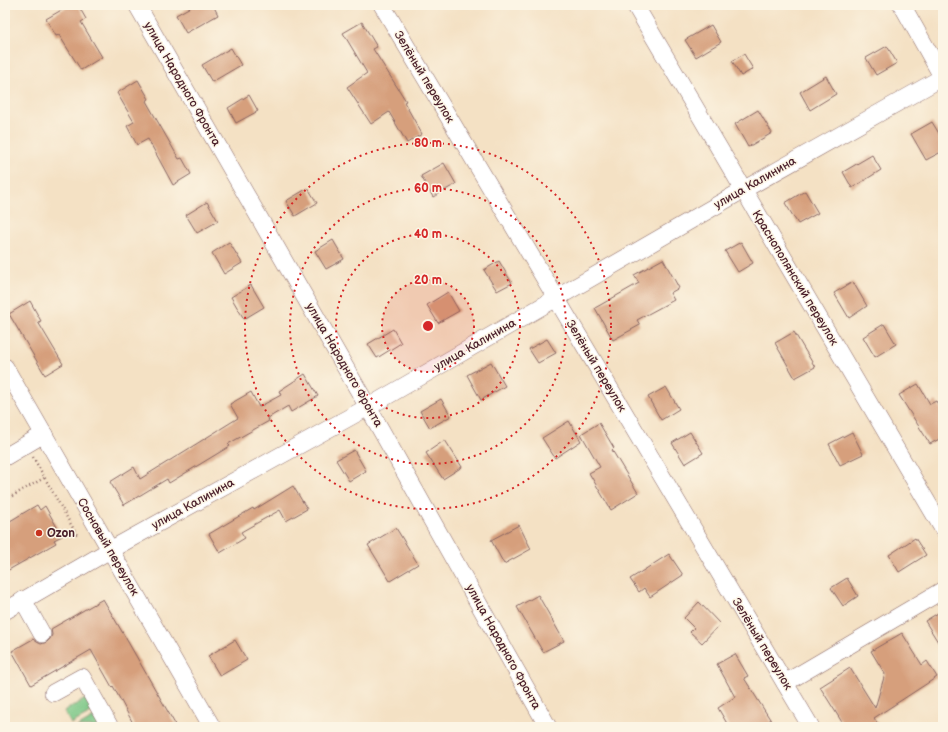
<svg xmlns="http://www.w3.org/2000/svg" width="948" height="732" viewBox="0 0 948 732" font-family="'Balsamiq Sans',sans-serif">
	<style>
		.green { fill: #79c685; stroke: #627258 }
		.building { fill: #d69f7b }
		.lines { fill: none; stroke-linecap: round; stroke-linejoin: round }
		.minor-casing { stroke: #866361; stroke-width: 18 }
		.path { stroke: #866361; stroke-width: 2.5; stroke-dasharray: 1 3; stroke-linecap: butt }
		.minor { stroke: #fff; stroke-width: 17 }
		.ring { fill: none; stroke: #d62828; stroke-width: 2; stroke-dasharray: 2 4 }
		.poi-dot { fill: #c8321e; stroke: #fcf5e5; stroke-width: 1.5 }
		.labels { text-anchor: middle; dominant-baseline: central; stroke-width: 3; stroke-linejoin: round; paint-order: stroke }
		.street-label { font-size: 12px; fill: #4a1f2b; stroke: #fcf5e5 }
		.poi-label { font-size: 12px; font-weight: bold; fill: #4a1f2b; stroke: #fcf5e5; text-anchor: start }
		.centre { fill: #d62828; stroke: #fcf5e5; stroke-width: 2 }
		.ring-label { font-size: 12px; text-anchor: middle; font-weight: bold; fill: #d62828; stroke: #fcf5e5; stroke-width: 3; stroke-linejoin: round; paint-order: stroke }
	</style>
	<rect width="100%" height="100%" fill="#fcf5e5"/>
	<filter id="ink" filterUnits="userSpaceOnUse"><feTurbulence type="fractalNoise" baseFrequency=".025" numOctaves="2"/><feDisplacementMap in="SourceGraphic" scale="8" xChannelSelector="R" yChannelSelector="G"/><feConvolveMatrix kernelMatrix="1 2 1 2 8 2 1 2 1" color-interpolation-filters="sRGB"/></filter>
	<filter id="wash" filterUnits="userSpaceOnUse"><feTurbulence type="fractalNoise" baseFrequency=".012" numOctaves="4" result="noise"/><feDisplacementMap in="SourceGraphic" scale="16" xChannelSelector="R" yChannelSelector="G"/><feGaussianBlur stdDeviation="0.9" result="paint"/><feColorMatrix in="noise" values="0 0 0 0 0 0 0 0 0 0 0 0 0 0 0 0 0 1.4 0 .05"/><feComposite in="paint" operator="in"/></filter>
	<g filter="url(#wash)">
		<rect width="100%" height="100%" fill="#f4e1c4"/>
		<g class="green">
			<polygon points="89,697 96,710 71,724 64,711"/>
			<polygon points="96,716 103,727 77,727"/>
		</g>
		<g id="blocks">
			<g class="building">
				<polygon points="70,5 78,5 86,19 81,22 102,57 81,70 59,35 56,36 46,19"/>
				<polygon points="194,5 213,5 218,15 186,33 176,15"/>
				<polygon points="362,22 377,47 373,49 406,101 404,102 422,134 407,143 389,112 371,124 347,87 367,73 343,33"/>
				<polygon points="711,25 721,42 696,57 685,40"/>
				<polygon points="887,46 897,63 876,75 866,58"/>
				<polygon points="231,48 241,65 212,82 202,65"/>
				<polygon points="744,54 753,69 741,76 732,61"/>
				<polygon points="826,76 836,94 810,110 800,92"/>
				<polygon points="138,80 149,99 146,101 179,159 182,158 191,174 173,185 148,139 137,145 127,126 134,122 117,93"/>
				<polygon points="249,95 258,111 236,123 228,108"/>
				<polygon points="758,110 772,133 748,147 735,124"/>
				<polygon points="932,122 943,140 943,151 926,160 911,134"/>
				<polygon points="872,155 881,170 852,188 843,172"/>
				<polygon points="444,163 456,184 433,197 421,176"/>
				<polygon points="308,188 317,203 295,216 286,201"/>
				<polygon points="805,191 818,213 798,224 785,203"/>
				<polygon points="207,202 218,221 197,233 186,215"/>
				<polygon points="333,240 344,259 326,269 315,251"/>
				<polygon points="229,242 242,263 224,274 212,253"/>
				<polygon points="741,242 753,263 738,272 725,251"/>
				<polygon points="663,259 679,288 670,293 674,300 637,320 640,325 613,340 595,308 639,283 634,275"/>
				<polygon points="499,261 512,283 497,291 484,270"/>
				<polygon points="853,282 867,306 849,318 834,293"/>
				<polygon points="251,285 264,307 244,319 231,297"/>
				<polygon points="448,292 459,311 438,323 427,305"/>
				<polygon points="30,301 41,321 38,322 63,364 45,375 9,314"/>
				<polygon points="884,324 896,344 875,357 863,337"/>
				<polygon points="393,329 401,343 377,358 368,344"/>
				<polygon points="794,332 815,367 795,378 775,343"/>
				<polygon points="547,339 556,353 538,363 529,349"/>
				<polygon points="491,362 505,386 481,400 467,375"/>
				<polygon points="305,374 318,396 291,412 288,406 268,418 269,421 228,444 230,446 169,483 167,479 124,505 110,482 134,467 140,479 238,418 230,404 251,392 259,407 281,395 279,391"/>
				<polygon points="918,384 930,404 936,401 943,412 943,437 930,444 899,395"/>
				<polygon points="666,387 679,409 661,420 648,397"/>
				<polygon points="441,399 451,416 430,428 420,411"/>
				<polygon points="569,421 581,441 555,458 542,438"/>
				<polygon points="599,423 614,448 612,450 638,493 611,510 589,473 600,467 581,434"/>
				<polygon points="690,432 703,453 685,464 672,443"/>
				<polygon points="852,432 863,454 840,465 829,444"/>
				<polygon points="445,440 462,467 443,479 426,453"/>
				<polygon points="354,450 366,471 349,481 336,460"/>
				<polygon points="293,486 307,509 286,521 280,510 241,532 245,538 220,553 209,534 253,508 254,510"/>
				<polygon points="37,505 40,510 45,506 62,536 54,540 56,543 5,572 5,524"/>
				<polygon points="519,525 531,549 504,564 491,540"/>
				<polygon points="396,528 418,564 390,581 368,545"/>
				<polygon points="915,538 926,555 899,572 889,555"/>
				<polygon points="669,554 683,575 650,597 644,588 639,592 630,579"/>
				<polygon points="847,578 858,596 843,606 831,588"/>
				<polygon points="538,595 564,641 543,652 517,607"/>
				<polygon points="103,599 128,642 175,724 168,727 135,727 113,686 112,687 91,650 31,685 12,651 33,639 37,642 41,644 47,642 50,639 52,635 51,629"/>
				<polygon points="699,602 720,624 702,643 690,632 694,628 684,618"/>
				<polygon points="943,610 943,650 925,621"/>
				<polygon points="902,633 922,665 927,661 937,677 874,718 880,727 845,727 820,687 850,668 875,708 885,674 871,651"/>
				<polygon points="235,640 247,660 220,676 208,656"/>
				<polygon points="735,654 748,676 744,678 775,727 729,727 718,708 735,697 717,664"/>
			</g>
		</g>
	</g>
	<g filter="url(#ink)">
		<use href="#blocks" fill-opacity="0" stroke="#866361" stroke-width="1"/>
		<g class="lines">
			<g class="minor-casing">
				<g id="minor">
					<polyline points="137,5 368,407 548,727"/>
					<polyline points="382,5 811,727"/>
					<polyline points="635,5 943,529"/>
					<polyline points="902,5 943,78"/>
					<polyline points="5,367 212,727"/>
					<polyline points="5,457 44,434"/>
					<polyline points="23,600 42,634"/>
					<polyline points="5,611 110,550 368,407 743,190 943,77"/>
					<polyline points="785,683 943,590"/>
					<polyline points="53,693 82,677 110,727"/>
				</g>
			</g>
			<g class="path">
				<polyline points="33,457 78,537"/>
				<polyline points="5,500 44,478"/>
			</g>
			<use href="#minor" class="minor"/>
		</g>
	</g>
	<circle cx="428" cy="326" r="46" fill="#d62828" fill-opacity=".12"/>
	<g class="ring">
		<circle cx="428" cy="326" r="46"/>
		<circle cx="428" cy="326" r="92"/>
		<circle cx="428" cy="326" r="138"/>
		<circle cx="428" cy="326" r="183"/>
	</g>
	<circle class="poi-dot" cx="39" cy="533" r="4"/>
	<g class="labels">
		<g class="street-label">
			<text transform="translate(424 77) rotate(59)">Зелёный переулок</text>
			<text transform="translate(182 84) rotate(60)">улица Народного Фронта</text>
			<text transform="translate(755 183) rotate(-30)">улица Калинина</text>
			<text transform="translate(795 278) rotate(59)">Краснополянский переулок</text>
			<text transform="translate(475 345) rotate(-30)">улица Калинина</text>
			<text transform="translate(344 365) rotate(60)">улица Народного Фронта</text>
			<text transform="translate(596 366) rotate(59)">Зелёный переулок</text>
			<text transform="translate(193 504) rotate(-29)">улица Калинина</text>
			<text transform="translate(108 547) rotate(60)">Сосновый переулок</text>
			<text transform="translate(762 644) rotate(59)">Зелёный переулок</text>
			<text transform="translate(503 647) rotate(61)">улица Народного Фронта</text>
		</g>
		<g class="poi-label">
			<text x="47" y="533">Ozon</text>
		</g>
	</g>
	<circle cx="428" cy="326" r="6" class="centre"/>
	<g class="ring-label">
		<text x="428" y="147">80 m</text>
		<text x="428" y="192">60 m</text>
		<text x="428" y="238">40 m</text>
		<text x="428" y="284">20 m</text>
	</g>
	<rect width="948" height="732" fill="none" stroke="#fcf5e5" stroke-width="20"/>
</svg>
